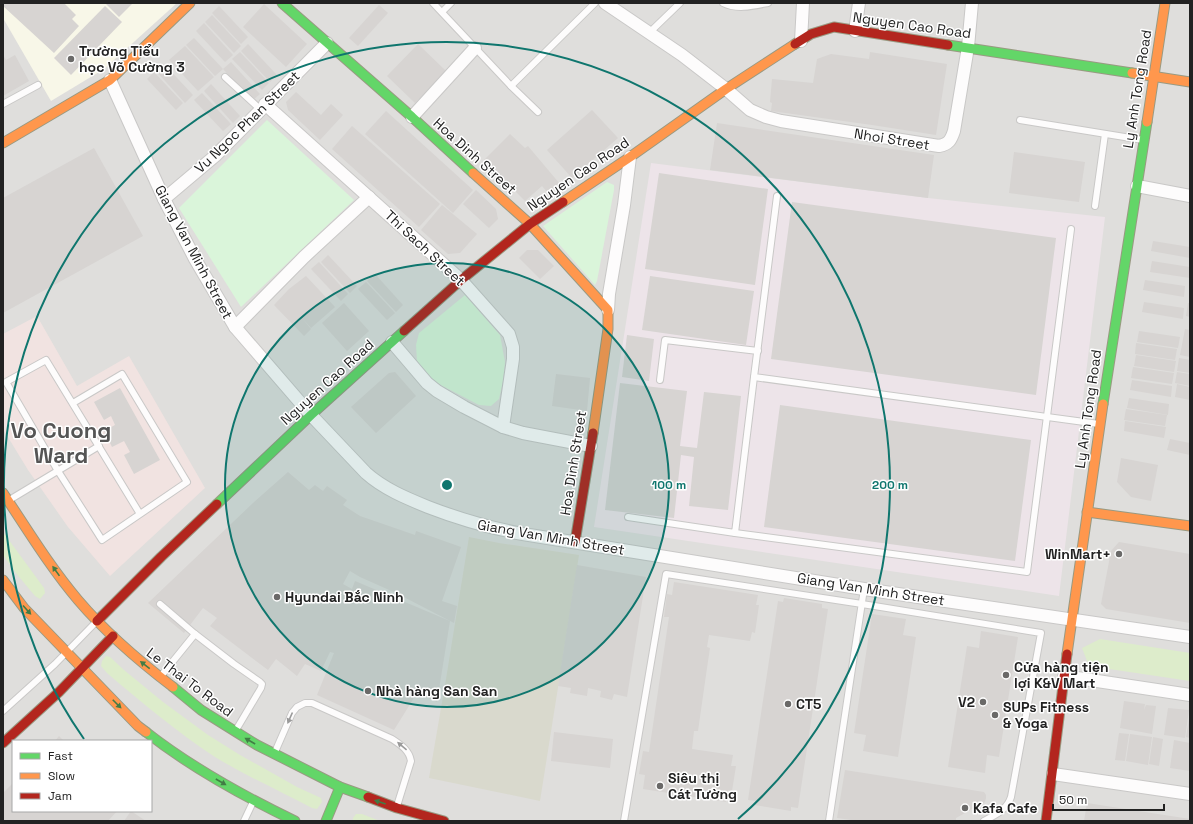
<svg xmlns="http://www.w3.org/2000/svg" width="1193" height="824" viewBox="0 0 1193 824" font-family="'Space Grotesk',sans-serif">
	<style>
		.residential { fill: #dfdedc; fill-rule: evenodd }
		.commercial { fill: #f1e3e1 }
		.industrial { fill: #ede4e9 }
		.education { fill: #f8f7e8 }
		.construction { fill: #d9d9cd }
		.grass { fill: #ddeccb }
		.park { fill: #daf5da }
		.building { fill: #d7d4d2 }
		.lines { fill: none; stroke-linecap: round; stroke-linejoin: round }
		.lane-casing { stroke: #c9c8c7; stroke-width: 8 }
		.street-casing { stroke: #c9c8c7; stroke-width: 14 }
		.fast-casing { stroke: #999a82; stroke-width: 11 }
		.slow-casing { stroke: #999a82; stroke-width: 11 }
		.jam-casing { stroke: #999a82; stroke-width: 11 }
		.lane { stroke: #fdfcfc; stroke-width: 6 }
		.street { stroke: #fdfcfc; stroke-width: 12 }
		.fast { stroke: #63d668; stroke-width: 9 }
		.slow { stroke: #ff974d; stroke-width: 9 }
		.jam { stroke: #b3261e; stroke-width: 9 }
		.oneway { fill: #427c45 }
		.oneway2 { fill: #9a9a9a }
		.ring { fill: none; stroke: #0f766e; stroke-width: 2 }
		.poi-dot { fill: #6a6968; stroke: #fff; stroke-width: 1.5 }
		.labels { text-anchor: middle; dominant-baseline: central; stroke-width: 3; stroke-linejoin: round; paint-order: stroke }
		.street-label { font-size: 14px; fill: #222; stroke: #fff }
		.poi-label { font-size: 14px; font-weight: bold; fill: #222; stroke: #fff; text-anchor: start }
		.town-label { font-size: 22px; font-weight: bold; fill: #555; stroke: #fff }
		.centre { fill: #0f766e; stroke: #fff; stroke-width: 2 }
		.ring-label { font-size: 12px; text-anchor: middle; font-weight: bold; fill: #0f766e; stroke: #fff; stroke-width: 3; stroke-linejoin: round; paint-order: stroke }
	</style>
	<rect width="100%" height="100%" fill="#f0eeeb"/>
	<path class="residential" d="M3 3H1190V821H3ZM13 741H151V811H13Z"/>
	<polygon class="commercial" points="37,316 77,386 129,356 205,488 110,576 68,527 28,470 3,429 3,334"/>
	<polygon class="industrial" points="651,163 928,198 1105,217 1059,596 594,527"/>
	<polygon class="education" points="3,3 177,3 104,69 51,101 3,18"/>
	<polygon class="construction" points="469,537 499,543 579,555 540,801 429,778 446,679"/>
	<g class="grass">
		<polygon points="3,532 44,588 45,593 40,599 35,596 15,572 3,555"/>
		<polygon points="1100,639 1190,653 1190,681 1089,666 1082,648"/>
		<path d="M106 656 110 657 124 670 163 702 208 735 240 755 297 787 321 798 322 802 317 809 312 808C280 791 246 776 215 757 177 732 141 702 107 673L101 666 102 661Z"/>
		<polygon points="356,814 362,814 380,821 353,821 353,818"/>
	</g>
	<g class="park">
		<polygon points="267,120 354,200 241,307 179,208"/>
		<polygon points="607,182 614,185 614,190 597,281 595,285 543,226"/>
		<polygon points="465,295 500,335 505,362 503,381 499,399 491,406 479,405 435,382 417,361 416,345 419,333"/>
	</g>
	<g class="building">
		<polygon points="3,3 64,3 76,15 72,19 79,26 54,53 3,6"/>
		<polygon points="105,3 133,3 119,17"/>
		<polygon points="264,4 307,44 286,67 243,27"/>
		<polygon points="379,5 388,13 358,46 349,38"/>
		<polygon points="105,6 122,22 71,75 54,58"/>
		<polygon points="219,6 248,37 241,44 212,13"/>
		<polygon points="212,15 241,46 234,53 205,22"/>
		<polygon points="204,23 233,55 225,62 196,31"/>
		<polygon points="194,38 223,69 215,76 186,45"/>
		<polygon points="248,44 277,75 270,82 241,51"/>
		<polygon points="418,44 446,71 415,103 387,76"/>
		<polygon points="185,46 214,77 198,91 169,60"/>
		<polygon points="240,52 269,83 262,90 232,59"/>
		<polygon points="870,52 947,64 936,135 872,125 771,111 772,103 770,102 772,79 813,83 817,59 831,54 869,59"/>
		<polygon points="3,55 6,60 15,55 29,81 3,96"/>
		<polygon points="231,62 260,94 252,101 223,69"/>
		<polygon points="164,64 193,95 185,103 156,71"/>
		<polygon points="154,72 183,103 176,110 147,79"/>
		<polygon points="211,84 240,116 233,123 204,91"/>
		<polygon points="296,92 321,115 331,104 343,115 320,140 288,110 286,102"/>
		<polygon points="202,93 231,124 223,131 194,100"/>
		<polygon points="592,110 618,138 572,178 547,150"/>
		<polygon points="386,111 473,190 453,213 365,134"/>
		<polygon points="717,123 934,155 928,198 710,170"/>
		<polygon points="352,126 440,204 419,227 332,149"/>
		<polygon points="510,134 525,148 528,146 560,184 548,193 542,186 525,201 484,160"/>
		<polygon points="94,148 143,236 3,313 3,198"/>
		<polygon points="1014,152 1085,162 1079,202 1009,193"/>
		<polygon points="659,173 768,189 755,285 645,269"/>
		<polygon points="476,190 496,209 498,219 489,228 463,204"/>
		<polygon points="792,202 1056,238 1036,395 771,359"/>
		<polygon points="442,205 477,234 460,253 448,254 421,230"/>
		<polygon points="1153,241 1190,247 1190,258 1151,251"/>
		<polygon points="527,250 538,250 554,266 540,279 519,258"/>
		<polygon points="328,255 357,286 350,293 321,262"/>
		<polygon points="1152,261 1190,267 1190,278 1150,272"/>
		<polygon points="319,262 348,294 341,301 311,269"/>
		<polygon points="375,274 403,305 396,312 367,281"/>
		<polygon points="306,276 335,307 311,328 302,318 311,329 304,336 274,305 289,289"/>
		<polygon points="650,276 754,291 746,345 642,330"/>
		<polygon points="1145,280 1185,286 1184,297 1143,290"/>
		<polygon points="366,282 395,313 387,320 358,289"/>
		<polygon points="1144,302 1184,308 1183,319 1142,312"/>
		<polygon points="344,303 369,331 347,351 322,323"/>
		<polygon points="1188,303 1190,303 1190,317 1186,316"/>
		<polygon points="1185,329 1190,330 1190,357 1180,355"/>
		<polygon points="1139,331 1180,337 1178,348 1137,342"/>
		<polygon points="627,335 654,339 649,381 622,377"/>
		<polygon points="1136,343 1177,349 1175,360 1135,354"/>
		<polygon points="1136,355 1176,361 1174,372 1134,366"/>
		<polygon points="1179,358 1190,360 1190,373 1177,371"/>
		<polygon points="1133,367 1174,373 1172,384 1131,378"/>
		<polygon points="395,372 416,396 376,433 351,407 389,373"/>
		<polygon points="1177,372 1190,374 1190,386 1175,383"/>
		<polygon points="556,374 590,378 587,411 552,406"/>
		<polygon points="1132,380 1172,386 1171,397 1130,390"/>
		<polygon points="620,383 687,391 680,446 697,448 704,392 741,396 728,510 689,506 694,457 681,455 674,518 605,510"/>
		<polygon points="1177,384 1190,387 1190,400 1175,397"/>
		<polygon points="120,388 160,460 134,474 124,455 130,452 124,441 112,447 104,431 115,425 111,416 104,420 94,402"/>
		<polygon points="1129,398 1169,404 1168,415 1127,408"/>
		<polygon points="780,405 1031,440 1015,561 764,527"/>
		<polygon points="1126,409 1167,415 1165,426 1124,420"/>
		<polygon points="1125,421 1166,427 1164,438 1124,431"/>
		<polygon points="1170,439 1190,443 1190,455 1167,450"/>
		<polygon points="1121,458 1158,465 1151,501 1131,497 1117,482"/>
		<polygon points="288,472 309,490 315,485 323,491 327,486 347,500 343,505 360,516 415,535 416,531 461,547 442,601 457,606 454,623 396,593 360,577 350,571 343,584 352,589 355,581 450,621 437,702 417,693 394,730 317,695 334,653 330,652 321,671 305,664 297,676 276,659 268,670 210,626 217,618 203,608 184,633 148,603 253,503"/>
		<polygon points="1119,542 1190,554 1190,623 1106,609 1101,604 1111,551"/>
		<polygon points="577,565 646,577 627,697 614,694 612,700 600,697 601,691 588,688 587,696 570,693 571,688 558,686"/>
		<polygon points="674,582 758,595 756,605 759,605 755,633 752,632 750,641 709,635 707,647 710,648 707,668 698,731 694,731 692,749 733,755 731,766 736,766 732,791 728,790 726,802 643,789 645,775 639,774 643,751 649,752 669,617 664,617 667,594 672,595"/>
		<polygon points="784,598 822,604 822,608 828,609 798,808 791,807 791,811 754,805 755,801 748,800 778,601 783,602"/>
		<polygon points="872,614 906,619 903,635 916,637 898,757 863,751 866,735 854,733"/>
		<polygon points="981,631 1018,637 999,757 987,755 985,773 948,767 967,646 979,648"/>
		<polygon points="1124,701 1145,704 1144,710 1146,705 1156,706 1152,734 1120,728"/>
		<polygon points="1168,708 1189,710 1185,738 1164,735"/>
		<polygon points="1189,719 1190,719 1190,738 1186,737"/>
		<polygon points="554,732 613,739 610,768 551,761"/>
		<polygon points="1119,733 1129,734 1125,761 1115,760"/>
		<polygon points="1130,734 1152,737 1148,765 1126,761"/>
		<polygon points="59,736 64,741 55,741"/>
		<polygon points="1153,737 1163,739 1159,766 1149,764"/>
		<polygon points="1174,740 1190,743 1190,771 1170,768"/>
		<polygon points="845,770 984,792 986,795 986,798 985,802 956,818 956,821 858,821 837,818"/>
		<polygon points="13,783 13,811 117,811 108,821 3,821 3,793"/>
		<polygon points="1087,803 1190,819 1190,821 1084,821"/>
		<polygon points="131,811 146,821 124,821"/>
	</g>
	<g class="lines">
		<g class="lane-casing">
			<g id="lane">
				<polyline points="433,3 511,86 538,112"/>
				<path d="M723 3C737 10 753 6 768 3"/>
				<polyline points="442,12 451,3"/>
				<polyline points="649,33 680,3"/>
				<polyline points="225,77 260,109"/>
				<polyline points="511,86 595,3"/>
				<polyline points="3,104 38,85"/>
				<polyline points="1020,120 1143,140"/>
				<polyline points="777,196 754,377 1099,424"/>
				<polyline points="1095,206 1105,134"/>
				<polyline points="660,380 665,340 758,351"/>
				<polyline points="73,403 122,374 187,482 102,540 58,471 6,382 46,360 140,514"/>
				<polyline points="11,499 99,446"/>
				<polyline points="628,517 735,533 754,377"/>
				<polyline points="735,533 1027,572 1071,229"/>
				<polyline points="160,604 195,634"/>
				<polyline points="161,676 195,634 234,664 260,682 262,684 261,688 236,730"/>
				<polyline points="3,711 55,664 96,622"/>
				<path d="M275 752 292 713 297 707 305 703H312L392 739C401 745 409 750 411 761L397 806"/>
				<polyline points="244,821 253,802"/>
				<path d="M624 821 666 574 862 604 1041 633 1011 797C1007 810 995 815 984 821"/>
				<polyline points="829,821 864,589"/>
			</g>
		</g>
		<g class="street-casing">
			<g id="street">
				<path d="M605 3 682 55 726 89 750 110 766 117 781 121 939 146C949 144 951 140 954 131L968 47 972 3"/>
				<polyline points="855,31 859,3"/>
				<polyline points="801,41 803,3"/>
				<path d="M110 80 164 199 195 259 235 327 311 415 366 473C384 489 406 498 428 507 459 519 490 528 523 534L864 589 1190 637"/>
				<polyline points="265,104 461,280 509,334 513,347 513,359 503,427"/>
				<polyline points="412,117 475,48"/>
				<polyline points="1137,186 1190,196"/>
				<polyline points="164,199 215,156 327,43"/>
				<polyline points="608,310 609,294 624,205 630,157"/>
				<polyline points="235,327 304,257 369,197"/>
				<polyline points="392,342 427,383 437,391 464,407 503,427 523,433 591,446"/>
				<polyline points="1064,676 1190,695"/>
				<polyline points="1053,774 1190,794"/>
			</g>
		</g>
		<g class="fast-casing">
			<g id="fast">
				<polyline points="282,3 412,117 473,173"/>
				<polyline points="948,45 1132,73"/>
				<polyline points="1103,404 1147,122"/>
				<polyline points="217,504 311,415 404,331"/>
				<polyline points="173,687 201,710 257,745 340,787 368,797"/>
				<path d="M146 732C192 768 243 796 295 821"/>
				<polyline points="326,821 340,787"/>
			</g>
		</g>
		<g class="slow-casing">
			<g id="slow">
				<polyline points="1132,73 1190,82"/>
				<polyline points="1147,122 1165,3"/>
				<polyline points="3,143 110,80 190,3"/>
				<polyline points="473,173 530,224 608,310 608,329 593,433"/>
				<polyline points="563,202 630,157 726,89 795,44"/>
				<path d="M3 493C27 529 50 567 78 600 106 633 139 661 173 687"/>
				<polyline points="1087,512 1190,526"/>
				<polyline points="3,580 24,608 138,726 146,732"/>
				<polyline points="1067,654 1103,404"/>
			</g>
		</g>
		<g class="jam-casing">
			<g id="jam">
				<polyline points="795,44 811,34 834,27 948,45"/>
				<polyline points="404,331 461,280 530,224 563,202"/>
				<polyline points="575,542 593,433"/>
				<polyline points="97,621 161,557 217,504"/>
				<polyline points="3,743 59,692 113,636"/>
				<polyline points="368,797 397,808 444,821"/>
				<polyline points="1046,821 1067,654"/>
			</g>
		</g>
		<use href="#lane" class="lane"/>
		<use href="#street" class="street"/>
		<use href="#fast" class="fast"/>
		<use href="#slow" class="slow"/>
		<use href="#jam" class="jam"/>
	</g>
	<defs><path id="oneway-solid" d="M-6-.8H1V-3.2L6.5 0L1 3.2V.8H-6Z"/></defs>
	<g class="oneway">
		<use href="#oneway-solid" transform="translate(56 571) rotate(-125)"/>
		<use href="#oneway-solid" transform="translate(27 610) rotate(48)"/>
		<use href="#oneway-solid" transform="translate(145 665) rotate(-142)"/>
		<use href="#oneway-solid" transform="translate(117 704) rotate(45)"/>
		<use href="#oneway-solid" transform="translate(250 741) rotate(-150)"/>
		<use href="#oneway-solid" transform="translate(221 782) rotate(30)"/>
		<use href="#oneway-solid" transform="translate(380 802) rotate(-161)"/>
	</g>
	<g class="oneway2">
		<use href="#oneway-solid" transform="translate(290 718) rotate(114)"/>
		<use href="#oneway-solid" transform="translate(402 746) rotate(-140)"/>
	</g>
	<circle cx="447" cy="485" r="222" fill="#0f766e" fill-opacity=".12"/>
	<g class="ring">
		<circle cx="447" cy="485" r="222"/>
		<path d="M84 739A443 443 0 1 1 738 819"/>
	</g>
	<g class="poi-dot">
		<circle cx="71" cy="59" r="4"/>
		<circle cx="1119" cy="554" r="4"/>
		<circle cx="277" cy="597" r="4"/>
		<circle cx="1006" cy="675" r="4"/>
		<circle cx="368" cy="691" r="4"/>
		<circle cx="983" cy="702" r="4"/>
		<circle cx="788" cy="704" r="4"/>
		<circle cx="995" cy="715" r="4"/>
		<circle cx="660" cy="786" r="4"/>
		<circle cx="965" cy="808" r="4"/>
	</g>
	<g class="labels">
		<g class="street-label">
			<text transform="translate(912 25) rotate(8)">Nguyen Cao Road</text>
			<text transform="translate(1137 89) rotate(-81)">Ly Anh Tong Road</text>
			<text transform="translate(247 122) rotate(-44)">Vu Ngoc Phan Street</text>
			<text transform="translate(892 139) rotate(9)">Nhoi Street</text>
			<text transform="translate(475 156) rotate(42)">Hoa Dinh Street</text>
			<text transform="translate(578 174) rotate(-34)">Nguyen Cao Road</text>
			<text transform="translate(425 248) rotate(43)">Thi Sach Street</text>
			<text transform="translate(194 252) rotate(62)">Giang Van Minh Street</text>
			<text transform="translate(327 382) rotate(-42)">Nguyen Cao Road</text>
			<text transform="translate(1088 409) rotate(-82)">Ly Anh Tong Road</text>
			<text transform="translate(573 463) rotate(-81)">Hoa Dinh Street</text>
			<text transform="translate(551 537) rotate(10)">Giang Van Minh Street</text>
			<text transform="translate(871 589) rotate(9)">Giang Van Minh Street</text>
			<text transform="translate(190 682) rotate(37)">Le Thai To Road</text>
		</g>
		<g class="poi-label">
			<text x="79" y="51">Trường Tiểu<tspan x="79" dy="16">học Võ Cường 3</tspan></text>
			<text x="1111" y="554" text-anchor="end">WinMart+</text>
			<text x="285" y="597">Hyundai Bắc Ninh</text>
			<text x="1014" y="667">Cửa hàng tiện<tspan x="1014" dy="16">lợi K&amp;V Mart</tspan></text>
			<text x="376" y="691">Nhà hàng San San</text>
			<text x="975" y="702" text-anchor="end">V2</text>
			<text x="796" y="704">CT5</text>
			<text x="1003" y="707">SUPs Fitness<tspan x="1003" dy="16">&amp; Yoga</tspan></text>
			<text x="668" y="778">Siêu thị<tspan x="668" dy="16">Cát Tường</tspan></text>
			<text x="973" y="808">Kafa Cafe</text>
		</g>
		<g class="town-label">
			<text x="61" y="430">Vo Cuong<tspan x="61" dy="25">Ward</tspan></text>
		</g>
	</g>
	<circle cx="447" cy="485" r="6" class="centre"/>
	<g class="ring-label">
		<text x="669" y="489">100 m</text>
		<text x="890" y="489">200 m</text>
	</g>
	<rect width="1193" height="824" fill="none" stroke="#222222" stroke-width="8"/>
	<rect x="12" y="740" width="140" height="72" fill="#ffffff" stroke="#a7a7a7"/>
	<rect x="20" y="753" width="20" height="6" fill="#63d668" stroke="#a7a7a7"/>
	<text x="48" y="760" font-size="12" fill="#222222">Fast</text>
	<rect x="20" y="773" width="20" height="6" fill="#ff974d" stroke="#a7a7a7"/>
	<text x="48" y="780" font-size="12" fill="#222222">Slow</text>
	<rect x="20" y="793" width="20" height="6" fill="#b3261e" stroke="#a7a7a7"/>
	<text x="48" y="800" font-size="12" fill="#222222">Jam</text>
	<path d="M1053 804v6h111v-6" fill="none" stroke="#222222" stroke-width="2"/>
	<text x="1059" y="804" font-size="12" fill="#222222" stroke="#ffffff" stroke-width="3" paint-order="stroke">50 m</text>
</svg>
